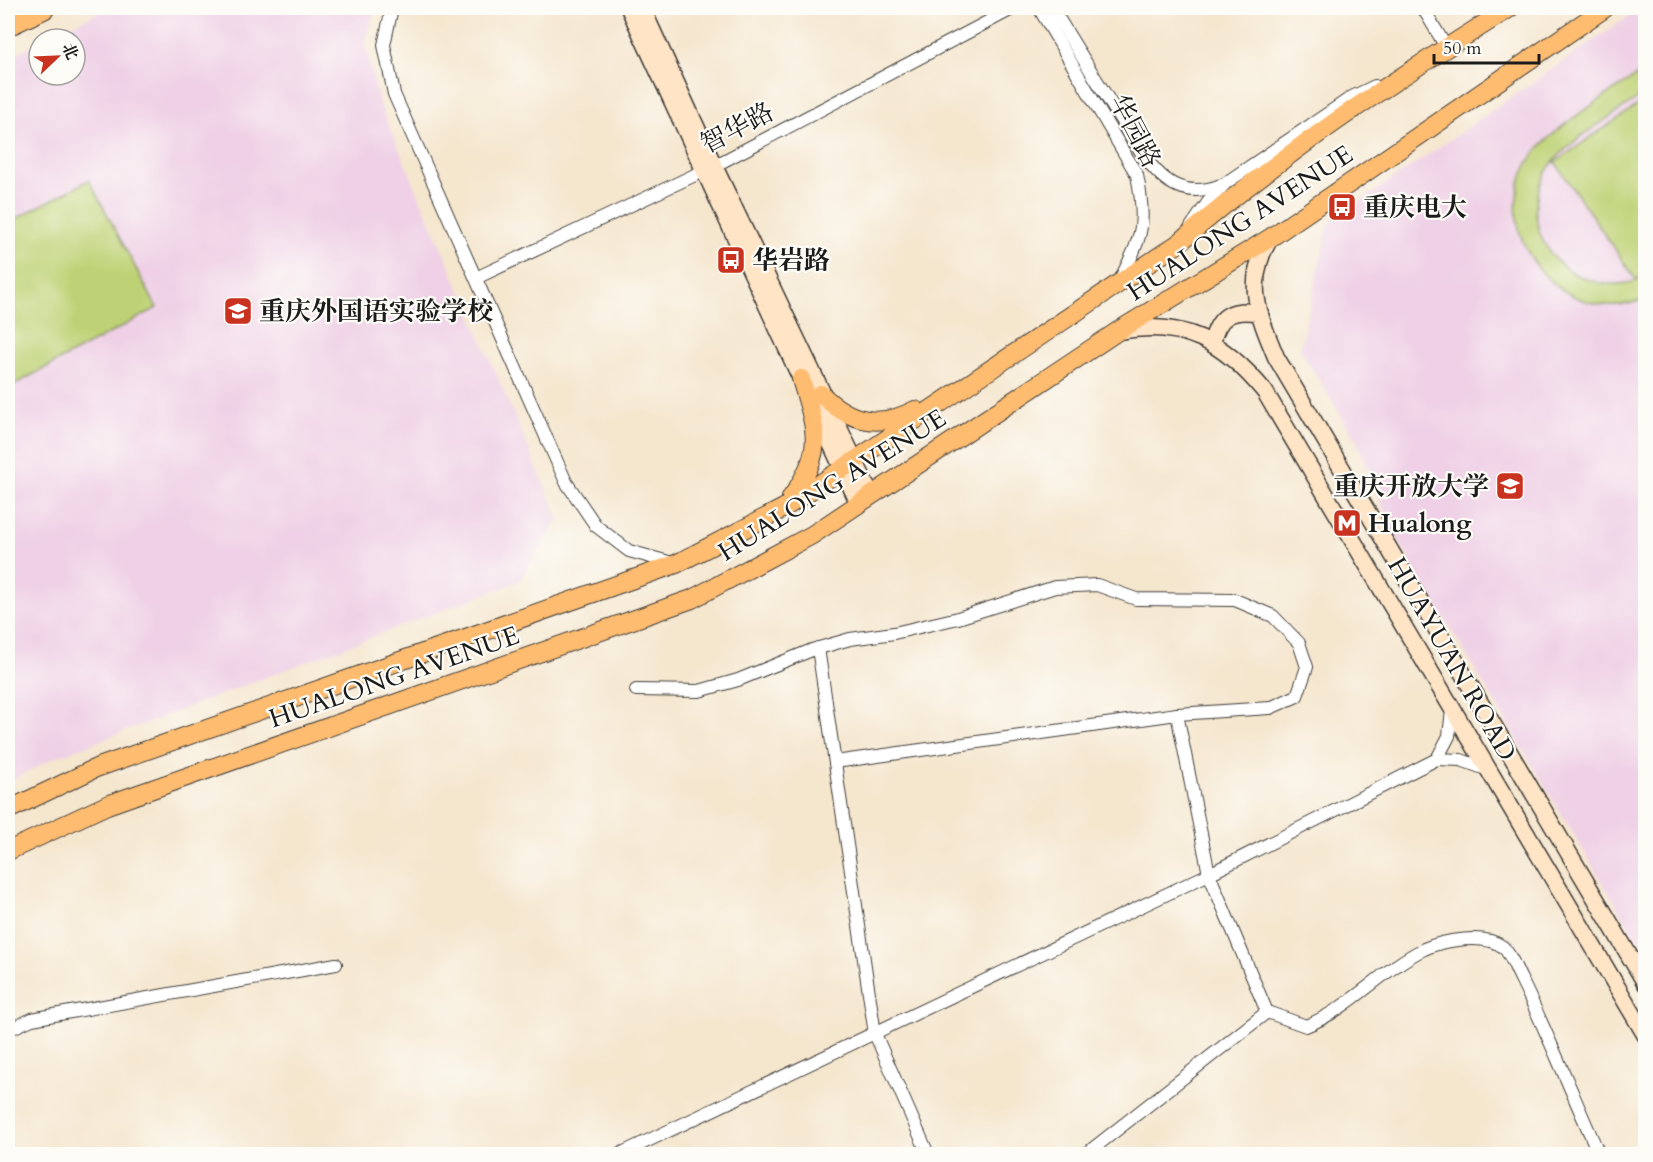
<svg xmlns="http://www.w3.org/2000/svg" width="1653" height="1162" viewBox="0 0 1653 1162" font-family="Cardo,'Noto Serif SC',serif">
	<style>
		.built { fill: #efd0e6 }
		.grass { fill: #bed275; stroke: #6d7748; stroke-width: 1.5 }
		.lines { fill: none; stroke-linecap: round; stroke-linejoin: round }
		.street-casing { stroke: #3d3a37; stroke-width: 14 }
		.secondary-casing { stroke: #3d3a37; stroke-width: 19 }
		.primary-casing { stroke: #3d3a37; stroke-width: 20 }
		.highway-casing { stroke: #3d3a37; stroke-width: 23 }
		.street { stroke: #fff; stroke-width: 12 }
		.secondary { stroke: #ffe4c6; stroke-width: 16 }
		.primary { stroke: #febc70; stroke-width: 18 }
		.highway { stroke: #febc70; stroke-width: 21 }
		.labels { text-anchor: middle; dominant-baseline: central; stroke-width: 4.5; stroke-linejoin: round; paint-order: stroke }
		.street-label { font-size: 26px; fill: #1c1c1c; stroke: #fdfcf7 }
		.poi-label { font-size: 26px; font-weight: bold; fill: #1c1c1c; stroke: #fdfcf7; text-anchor: start }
	</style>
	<rect width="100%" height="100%" fill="#fdfcf7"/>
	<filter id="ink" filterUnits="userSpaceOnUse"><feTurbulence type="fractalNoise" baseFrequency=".0167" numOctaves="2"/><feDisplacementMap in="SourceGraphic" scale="12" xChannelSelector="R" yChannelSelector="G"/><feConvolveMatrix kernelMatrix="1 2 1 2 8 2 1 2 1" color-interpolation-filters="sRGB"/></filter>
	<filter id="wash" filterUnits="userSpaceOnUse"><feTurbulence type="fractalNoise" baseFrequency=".008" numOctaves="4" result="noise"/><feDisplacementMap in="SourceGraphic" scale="24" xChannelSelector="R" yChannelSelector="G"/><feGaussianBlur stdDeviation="1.35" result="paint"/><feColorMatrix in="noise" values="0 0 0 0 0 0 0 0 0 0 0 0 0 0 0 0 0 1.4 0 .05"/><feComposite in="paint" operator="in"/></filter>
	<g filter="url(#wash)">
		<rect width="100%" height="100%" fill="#f5e6ce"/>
		<g class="built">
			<polygon points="107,8 375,8 365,42 379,103 559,519 519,581 54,758 8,782 8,57 39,42 39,75 75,75 75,39 44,39"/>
			<polygon points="1641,8 1645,8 1645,937 1637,940 1392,531 1357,441 1300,349 1329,223"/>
		</g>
		<g class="grass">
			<path d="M1645 70V94C1615 115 1562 142 1545 174 1511 241 1579 304 1645 278V299C1565 330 1486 238 1528 163 1549 127 1611 94 1645 70Z"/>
			<polygon points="1645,100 1645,273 1636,280 1555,162"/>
			<polygon points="89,180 157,308 8,388 8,223"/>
		</g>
	</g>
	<g filter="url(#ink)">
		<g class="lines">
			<g class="street-casing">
				<g id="street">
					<polyline points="392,8 384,45 394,94 566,482 596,526 629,551 676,564"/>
					<path d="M1039 8 1137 175C1147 225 1142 236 1120 280"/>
					<path d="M1052 8 1139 149C1160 180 1182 200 1221 185"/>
					<polyline points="1423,8 1446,47"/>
					<polyline points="1191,227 1211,198 1227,182 1352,97 1375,86"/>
					<polyline points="476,278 714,166 1014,8"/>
					<polyline points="818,648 875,1034 928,1154"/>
					<polyline points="636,690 699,691 738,680 812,650 850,639 894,633 958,618 1055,587 1097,585 1136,599 1235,600 1273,616 1299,643 1307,667 1297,696 1270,708 1177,714 835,762"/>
					<polyline points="1452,710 1449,736 1437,759 1461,760 1486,769"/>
					<path d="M1177 714 1209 874 1267 1012 1306 1026C1351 1008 1381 970 1424 949 1444 940 1485 933 1503 947 1511 954 1516 970 1521 979 1549 1036 1573 1096 1599 1154"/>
					<polyline points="8,1030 32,1019 336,964"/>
					<polyline points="620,1154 1209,874 1437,759"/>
					<polyline points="1086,1154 1267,1012"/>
				</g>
			</g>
			<g class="secondary-casing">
				<g id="secondary">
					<polyline points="629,8 859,504"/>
					<polyline points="642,8 714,166 871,495"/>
					<path d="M1270 238C1244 281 1258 314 1276 357L1646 984"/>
					<path d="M1119 331C1184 319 1224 342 1265 392L1646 1036"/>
					<path d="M1212 343C1218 315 1232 308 1260 313"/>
				</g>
			</g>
			<g class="primary-casing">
				<g id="primary">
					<path d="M821 394C849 422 880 429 915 410"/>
					<path d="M791 498C825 450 817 432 801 379"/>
					<path d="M8 810 96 768 676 564 784 508 1179 243C1281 154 1395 79 1510 8"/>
					<polyline points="8,851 107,805 692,599 812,535 1118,331 1270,238 1605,8"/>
				</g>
			</g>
			<g class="highway-casing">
				<polyline id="highway" points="8,25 44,8"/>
			</g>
			<use href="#street" class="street"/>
			<use href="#secondary" class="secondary"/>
			<use href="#primary" class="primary"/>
			<use href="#highway" class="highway"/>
		</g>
	</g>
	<defs>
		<g id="bus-square" transform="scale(1.5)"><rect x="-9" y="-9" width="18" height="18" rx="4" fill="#c8321e" stroke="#fdfcf7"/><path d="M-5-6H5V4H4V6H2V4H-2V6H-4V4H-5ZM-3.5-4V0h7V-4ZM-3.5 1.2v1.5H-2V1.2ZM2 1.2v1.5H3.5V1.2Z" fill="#fff"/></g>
		<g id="school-square" transform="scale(1.5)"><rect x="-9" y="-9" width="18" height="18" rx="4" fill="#c8321e" stroke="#fdfcf7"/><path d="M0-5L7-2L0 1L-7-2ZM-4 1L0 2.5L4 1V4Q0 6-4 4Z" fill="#fff"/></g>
		<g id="university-square" transform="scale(1.5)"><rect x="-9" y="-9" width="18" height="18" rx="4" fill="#c8321e" stroke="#fdfcf7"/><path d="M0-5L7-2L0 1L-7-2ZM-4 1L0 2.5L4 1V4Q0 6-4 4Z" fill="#fff"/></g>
		<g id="metro-square" transform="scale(1.5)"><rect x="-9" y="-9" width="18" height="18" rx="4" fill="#c8321e" stroke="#fdfcf7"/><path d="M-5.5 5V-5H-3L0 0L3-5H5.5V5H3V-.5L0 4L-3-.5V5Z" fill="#fff"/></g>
	</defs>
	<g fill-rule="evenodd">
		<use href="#bus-square" x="1342" y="207"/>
		<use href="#bus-square" x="731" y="260"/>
		<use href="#school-square" x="238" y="311"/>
		<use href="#university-square" x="1510" y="486"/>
		<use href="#metro-square" x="1347" y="523"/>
	</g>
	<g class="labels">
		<g class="street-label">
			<text transform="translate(737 128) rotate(-28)">智华路</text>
			<text transform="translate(1135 131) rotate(62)">华园路</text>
			<text transform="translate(1240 223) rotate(-33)">HUALONG AVENUE</text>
			<text transform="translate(832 485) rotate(-32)">HUALONG AVENUE</text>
			<text transform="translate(1452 659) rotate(60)">HUAYUAN ROAD</text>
			<text transform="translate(394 677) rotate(-19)">HUALONG AVENUE</text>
		</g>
		<g class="poi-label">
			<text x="1363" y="207">重庆电大</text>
			<text x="752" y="260">华岩路</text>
			<text x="259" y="311">重庆外国语实验学校</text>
			<text x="1489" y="486" text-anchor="end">重庆开放大学</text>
			<text x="1368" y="523">Hualong</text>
		</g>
	</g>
	<rect width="1653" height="1162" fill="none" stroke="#fdfcf7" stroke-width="30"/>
	<g transform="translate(57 57) rotate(67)"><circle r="28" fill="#fdfcf7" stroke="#a3a29f" stroke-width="1.5"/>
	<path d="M0-4.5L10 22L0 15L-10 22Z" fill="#c8321e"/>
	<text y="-9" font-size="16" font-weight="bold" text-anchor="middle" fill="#1c1c1c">北</text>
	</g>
	<path d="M1434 54v9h105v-9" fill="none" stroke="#1c1c1c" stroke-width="3"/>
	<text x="1443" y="54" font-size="18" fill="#1c1c1c" stroke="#fdfcf7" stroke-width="4.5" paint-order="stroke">50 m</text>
</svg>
